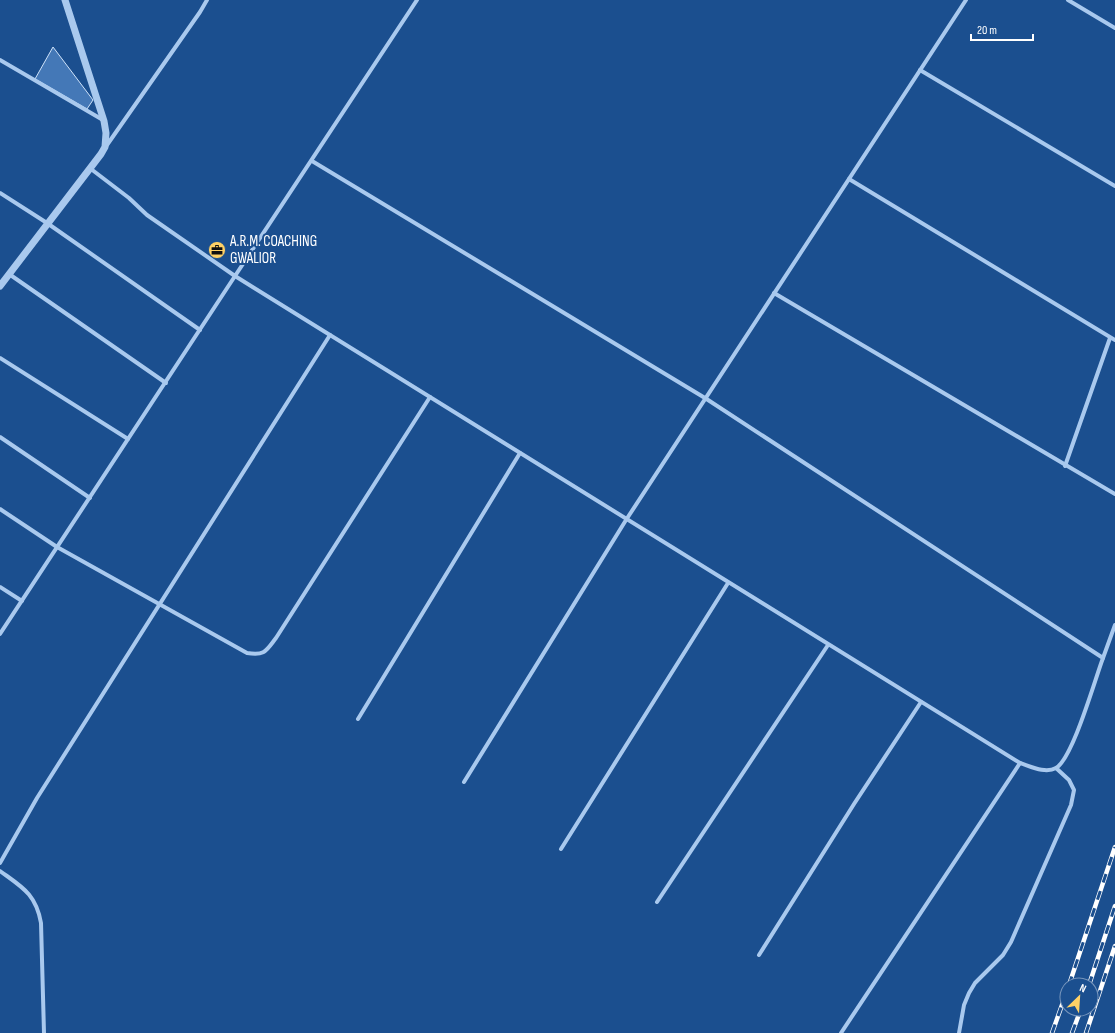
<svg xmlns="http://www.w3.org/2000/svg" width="1115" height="1033" viewBox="0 0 1115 1033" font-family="'Sofia Sans Condensed',sans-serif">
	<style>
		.building { fill: #4478b7; stroke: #cfe3fa }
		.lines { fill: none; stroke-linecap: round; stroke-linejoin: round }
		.minor { stroke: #a9c9ee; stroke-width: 4 }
		.tertiary { stroke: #a9c9ee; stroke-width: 7 }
		.rail-casing { stroke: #fff; stroke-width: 4.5 }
		.rail { stroke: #1b4f8f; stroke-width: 3; stroke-dasharray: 9; stroke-linecap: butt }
		.labels { text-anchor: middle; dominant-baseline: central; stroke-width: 4; stroke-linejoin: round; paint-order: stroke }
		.poi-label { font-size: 15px; fill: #fff; stroke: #1b4f8f; text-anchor: start }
	</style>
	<rect width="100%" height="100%" fill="#1b4f8f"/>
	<polygon class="building" points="53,47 93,100 87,109 35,79"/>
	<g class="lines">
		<g class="minor">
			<polyline points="1068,0 1115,28"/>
			<polyline points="0,60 103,120"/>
			<polyline points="920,70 1115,186"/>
			<polyline points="107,145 200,12 207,0"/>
			<polyline points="91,169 129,198 147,215 235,276 417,0"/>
			<polyline points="849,179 1115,340"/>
			<polyline points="0,193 47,223 200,330"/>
			<polyline points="9,274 166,383"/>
			<polyline points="774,293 1115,494"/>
			<polyline points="0,358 128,439"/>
			<polyline points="0,437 90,498"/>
			<polyline points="1065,466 1110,338"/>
			<path d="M0 509 57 547 247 653C265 656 266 651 276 638L430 397"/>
			<polyline points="0,587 22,601"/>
			<path d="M0 634 235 276 1020 763C1030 766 1045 774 1056 768 1073 758 1095 679 1103 658L705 398 312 161"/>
			<polyline points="1103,658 1115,625"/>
			<polyline points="358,719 520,453"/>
			<polyline points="464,782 626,520 966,0"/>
			<polyline points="561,849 728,583"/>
			<polyline points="0,863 37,798 330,335"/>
			<path d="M0 871C22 887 36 894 41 923L44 1033"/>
			<polyline points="657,902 828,645"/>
			<polyline points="759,955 854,804 921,702"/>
			<polyline points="841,1033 1020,763"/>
			<polyline points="959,1033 964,1005 969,993 975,983 1003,955 1011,942 1071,805 1074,790 1069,780 1056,768"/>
		</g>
		<polyline class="tertiary" points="0,286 101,154 105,147 106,133 104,121 65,0"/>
		<g class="rail-casing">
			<g id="rail">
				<polyline points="1069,985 1115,847"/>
				<polyline points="1089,985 1115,906"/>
				<polyline points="1052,1033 1067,991"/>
				<polyline points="1072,1033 1081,1009"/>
				<polyline points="1086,1033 1115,946"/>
			</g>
		</g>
		<use href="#rail" class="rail"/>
	</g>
	<defs>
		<g id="office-disc" transform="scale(0.9)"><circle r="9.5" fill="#ffd166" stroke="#1b4f8f"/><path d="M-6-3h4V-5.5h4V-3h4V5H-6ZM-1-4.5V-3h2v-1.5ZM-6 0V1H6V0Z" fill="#111"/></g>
	</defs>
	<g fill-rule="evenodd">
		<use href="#office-disc" x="217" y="250"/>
	</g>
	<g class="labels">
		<g class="poi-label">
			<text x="230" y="241">A.R.M. COACHING<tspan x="230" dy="17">GWALIOR</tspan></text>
		</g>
	</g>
	<g transform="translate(1079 997) rotate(25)"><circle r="19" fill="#1b4f8f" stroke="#7695bc"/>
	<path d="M0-3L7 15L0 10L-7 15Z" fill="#ffd166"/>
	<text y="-6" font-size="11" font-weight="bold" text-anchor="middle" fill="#ffffff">N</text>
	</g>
	<path d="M971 34v6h62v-6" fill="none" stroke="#ffffff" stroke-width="2"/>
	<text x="977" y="34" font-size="12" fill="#ffffff" stroke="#1b4f8f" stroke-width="3" paint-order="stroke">20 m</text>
</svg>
